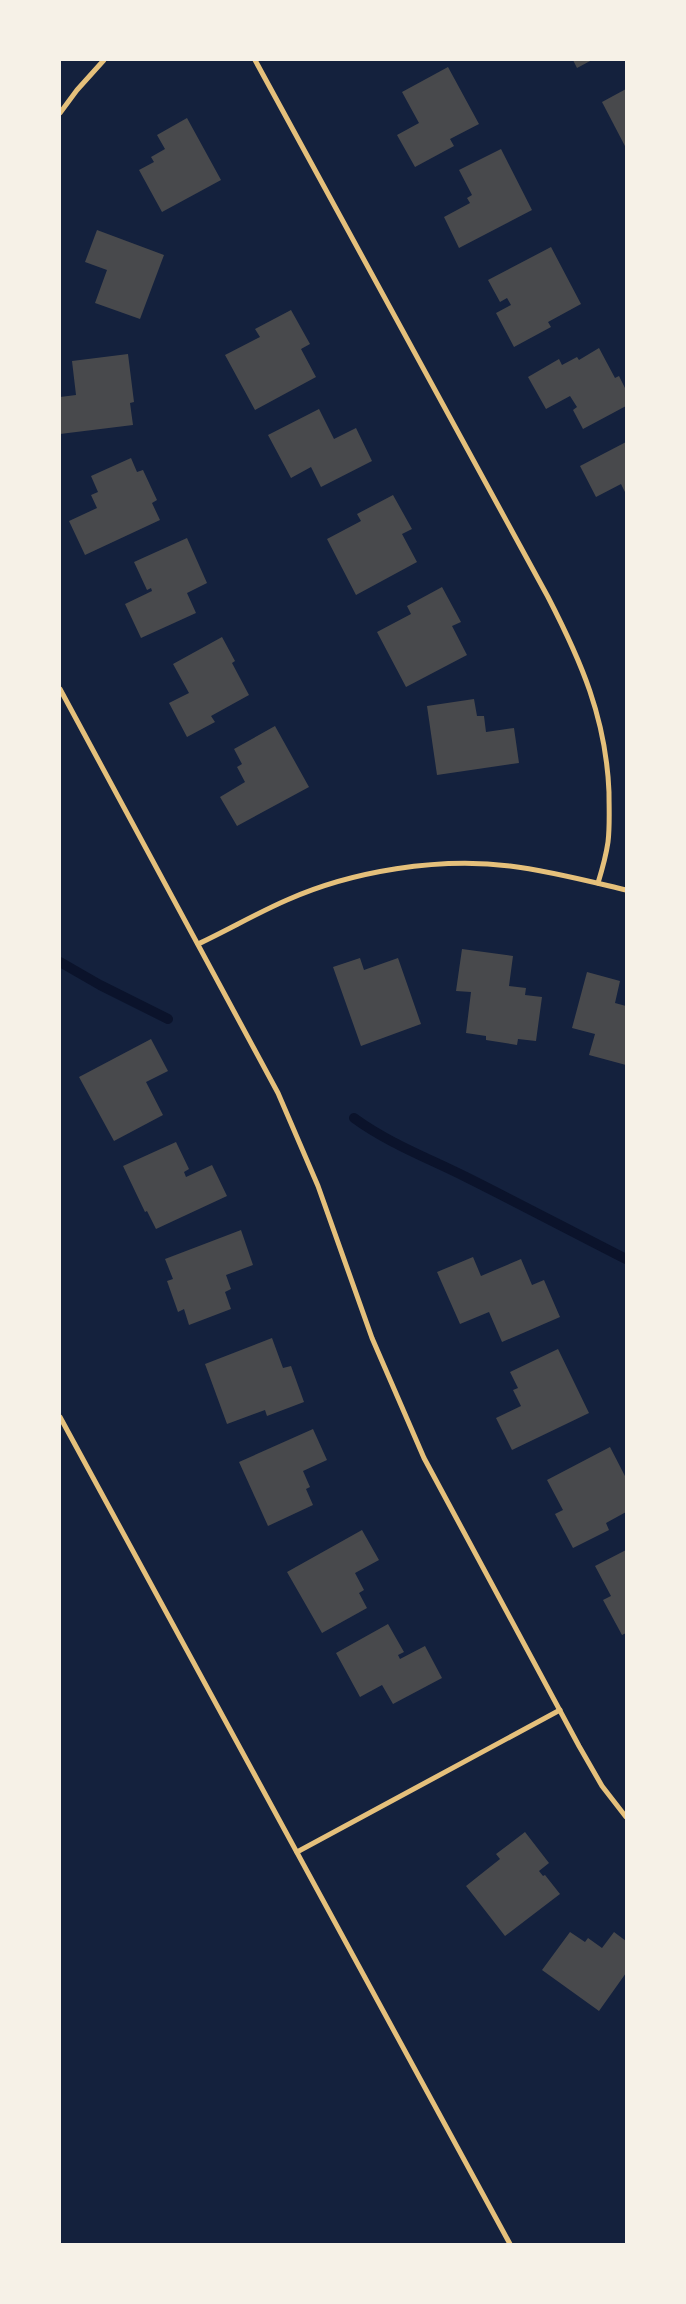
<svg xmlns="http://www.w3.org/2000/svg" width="686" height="2304" viewBox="0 0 686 2304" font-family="'Libre Baskerville',serif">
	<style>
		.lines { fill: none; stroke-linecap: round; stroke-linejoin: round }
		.stream { stroke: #0b132b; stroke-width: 10 }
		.building { fill: #48494c }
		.minor { stroke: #e5c07b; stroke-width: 5 }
	</style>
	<rect width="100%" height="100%" fill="#14213d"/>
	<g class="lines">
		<g class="stream">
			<polyline points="60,962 100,985 168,1019"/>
			<path d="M354 1118C388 1143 428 1158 466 1177 520 1204 573 1232 626 1259"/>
		</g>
	</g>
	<g class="building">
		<polygon points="573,60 592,60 577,68"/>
		<polygon points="448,67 479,124 450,139 454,146 415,167 397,135 419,123 402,92"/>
		<polygon points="626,89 626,148 602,102"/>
		<polygon points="187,118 221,180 162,212 139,170 154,162 151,157 165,149 157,135"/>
		<polygon points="501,149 532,210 459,248 444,217 470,203 467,198 472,195 459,170"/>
		<polygon points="97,230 164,255 140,319 95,303 107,270 85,262"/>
		<polygon points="551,247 581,304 548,322 551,327 514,347 496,313 511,305 507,298 500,302 488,280"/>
		<polygon points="291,310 310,344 301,349 316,377 255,410 225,355 260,337 255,329"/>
		<polygon points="599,348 615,378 619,376 626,390 626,406 583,429 573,410 577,407 570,396 546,409 528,377 559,359 562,365 577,357 579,360"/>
		<polygon points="128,354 134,402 130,403 133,425 60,434 60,397 76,395 72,361"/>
		<polygon points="319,409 334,439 356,428 372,461 321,487 311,467 291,478 268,435"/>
		<polygon points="626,442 626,494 621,484 596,497 580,466"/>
		<polygon points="131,458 137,472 143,470 157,500 152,503 160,520 85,555 69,521 97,508 91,495 98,492 91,476"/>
		<polygon points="393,495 412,529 402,534 417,562 356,595 327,539 361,521 357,514"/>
		<polygon points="187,538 207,583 187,593 196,613 141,638 125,604 152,591 151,588 147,590 134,562"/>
		<polygon points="442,587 461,622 452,626 467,655 406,687 377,632 411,614 407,606"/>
		<polygon points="222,637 235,661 232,663 249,695 211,716 215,722 187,737 169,703 189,693 173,664"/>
		<polygon points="474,699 477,716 484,716 486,732 514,728 519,763 437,775 427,706"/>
		<polygon points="275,726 309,787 237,826 220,797 245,782 237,767 242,764 234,749"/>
		<polygon points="462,949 513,956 509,986 526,988 525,995 542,997 536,1041 518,1039 517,1045 486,1040 486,1036 466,1033 471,992 456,991"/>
		<polygon points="360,958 364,970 398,958 421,1024 361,1046 333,967"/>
		<polygon points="587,972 620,981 615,1003 626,1006 626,1065 589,1055 595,1034 572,1028"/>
		<polygon points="151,1039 168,1071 146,1082 163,1115 114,1141 79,1077"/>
		<polygon points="176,1142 189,1169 184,1172 186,1177 212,1165 227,1196 156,1229 147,1211 145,1212 123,1166"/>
		<polygon points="241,1230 253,1265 226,1275 231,1289 225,1292 231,1309 189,1325 184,1309 178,1312 167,1281 173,1279 165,1259"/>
		<polygon points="473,1257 481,1276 521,1259 532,1285 544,1280 560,1317 502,1342 489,1312 460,1324 437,1272"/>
		<polygon points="272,1338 283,1368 291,1366 304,1402 267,1416 265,1410 227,1424 205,1364"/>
		<polygon points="558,1349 589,1413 512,1450 496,1418 521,1406 513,1390 518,1388 510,1372"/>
		<polygon points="313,1429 327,1460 303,1471 310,1487 306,1489 313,1505 268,1526 239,1462"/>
		<polygon points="610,1447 626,1478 626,1512 606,1523 609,1530 573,1548 555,1514 563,1510 547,1480"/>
		<polygon points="362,1530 379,1560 355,1573 364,1590 359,1593 367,1608 322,1633 287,1572"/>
		<polygon points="626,1550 626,1633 622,1635 603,1600 611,1596 595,1566"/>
		<polygon points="388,1624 404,1652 398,1655 400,1659 425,1646 442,1678 393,1704 382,1685 360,1697 336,1653"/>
		<polygon points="525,1832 549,1863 539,1871 543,1876 545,1875 560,1894 505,1936 466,1886 500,1859 496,1854"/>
		<polygon points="570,1932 585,1942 588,1938 602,1948 614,1932 626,1941 626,1973 599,2011 542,1970"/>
	</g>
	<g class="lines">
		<g class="minor">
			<path d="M255 60 548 597C581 661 606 718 609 792 609 809 610 826 608 842 606 856 602 870 598 883"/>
			<polyline points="60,113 77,90 104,60"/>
			<polyline points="60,689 278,1093 318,1186 372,1338 424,1458 579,1746 602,1786 626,1817"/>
			<path d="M198 944C228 930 257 913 287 900 352 871 439 857 510 866 550 871 588 881 626 890"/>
			<polyline points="60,1417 510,2244"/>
			<polyline points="297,1852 560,1710"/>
		</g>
	</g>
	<rect width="686" height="2304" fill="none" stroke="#f6f1e7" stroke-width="122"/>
</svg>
